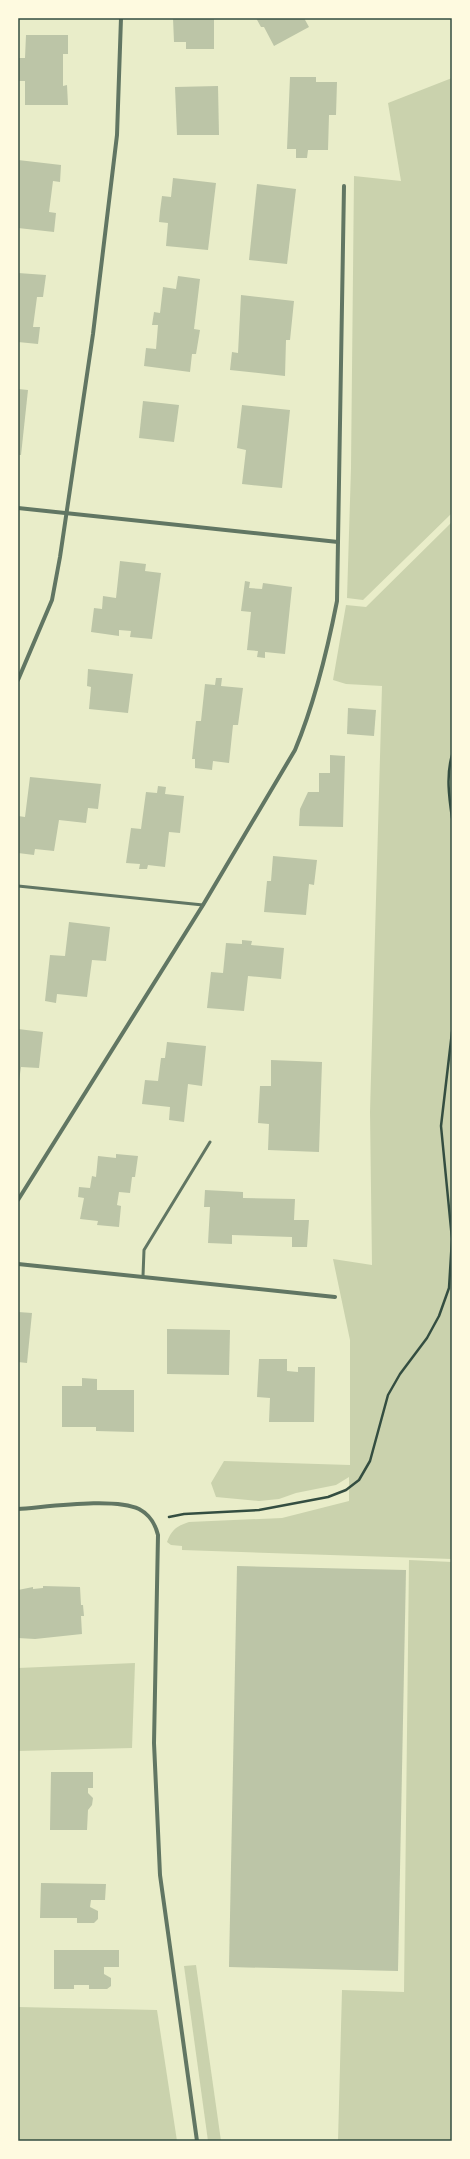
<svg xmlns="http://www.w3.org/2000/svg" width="470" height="2159" viewBox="0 0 470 2159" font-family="Helvetica,sans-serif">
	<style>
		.green { fill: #cad2ad }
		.building { fill: #bcc5a7 }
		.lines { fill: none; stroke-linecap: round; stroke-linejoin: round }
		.path { stroke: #344e41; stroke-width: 2.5 }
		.service { stroke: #617663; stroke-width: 3 }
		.minor { stroke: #617663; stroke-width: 4 }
		.neatline { fill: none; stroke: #344e41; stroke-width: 1.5 }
	</style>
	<rect width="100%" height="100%" fill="#e9edc9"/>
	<g class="green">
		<polygon points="452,78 452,513 363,600 347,598 351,468 354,176 401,181 388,103"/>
		<path d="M452 522V1559L182 1550V1546L171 1545 167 1542C172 1529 177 1526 189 1522L282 1518 349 1501V1477L336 1485 296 1493 279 1499 259 1501 216 1497 211 1483 224 1461 350 1465V1340L333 1259 372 1265 370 1112 382 686 346 684 333 680 346 605 366 607Z"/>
		<polygon points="409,1560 452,1562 452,2141 338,2141 342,1990 404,1992"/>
		<polygon points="135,1663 132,1748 18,1751 18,1668"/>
		<polygon points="196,1965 221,2141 208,2141 184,1966"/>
		<polygon points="18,2007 157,2010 177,2141 18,2141"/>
	</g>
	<g class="building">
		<polygon points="173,18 214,18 214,49 186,49 186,42 174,42"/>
		<polygon points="256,18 304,18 309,27 274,46 264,27 261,27"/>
		<polygon points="26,35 68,35 68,54 63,54 63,86 67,85 68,105 25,105 25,81 18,81 18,58 25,58"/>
		<polygon points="290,77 316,77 316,82 337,82 336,115 329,115 328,150 308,150 307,158 296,158 296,149 287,149"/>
		<polygon points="218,86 219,135 177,135 175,87"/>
		<polygon points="18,160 61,165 60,182 53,181 49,212 56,213 54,232 18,228"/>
		<polygon points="173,178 216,183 208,250 166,246 168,223 159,222 160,211 162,196 171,197"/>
		<polygon points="257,184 296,189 287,264 249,260"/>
		<polygon points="18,273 46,275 43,297 37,297 33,327 40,327 38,344 18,342"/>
		<polygon points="178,276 200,279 194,329 200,330 196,354 192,354 190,372 144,366 146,348 156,349 158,325 152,325 154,312 160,313 163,287 176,289"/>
		<polygon points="241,295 294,301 290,340 286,340 285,376 230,370 232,352 238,353"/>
		<polygon points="18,389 28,390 21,455 18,455"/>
		<polygon points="143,401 179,405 174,442 139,438"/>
		<polygon points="242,405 290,410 282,488 242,484 246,450 237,448"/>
		<polygon points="120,561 146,564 145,571 161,573 152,639 130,637 131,631 119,630 119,636 91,632 94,608 102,609 103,596 116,598"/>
		<polygon points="245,581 250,582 249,588 262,589 263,583 292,587 285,654 265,652 265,658 257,657 258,651 247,650 251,612 241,611"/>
		<polygon points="88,669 133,674 128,713 89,709 91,687 87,686"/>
		<polygon points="216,678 222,678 221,686 243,688 238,725 233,725 229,763 213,761 212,770 195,768 195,759 192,759 196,721 201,721 205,684 215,685"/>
		<polygon points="348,708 376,710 374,736 347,734"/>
		<polygon points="330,755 345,756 343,827 299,826 300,809 308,792 319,792 319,773 330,773"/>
		<polygon points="30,777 101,784 98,809 88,808 86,823 59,820 54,851 35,849 34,855 18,853 18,816 25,817"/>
		<polygon points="158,786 166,787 165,794 184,796 180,833 169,832 165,867 148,865 147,869 139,869 140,864 126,863 131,828 141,829 146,792 157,793"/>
		<polygon points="273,856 317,860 314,885 309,884 306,915 264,912 267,881 271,881"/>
		<polygon points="69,922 110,927 106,961 92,960 87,997 57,994 56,1003 45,1001 50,955 65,956"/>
		<polygon points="242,940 252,941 251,945 284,948 281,979 248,976 244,1011 207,1008 211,972 223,973 226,943 242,944"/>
		<polygon points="18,1029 43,1032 39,1068 21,1067 19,1081"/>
		<polygon points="167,1042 206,1046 202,1086 188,1084 184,1122 169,1120 170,1107 142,1104 145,1080 158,1081 161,1058 165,1058"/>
		<polygon points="271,1060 322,1062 319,1152 268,1150 269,1124 258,1123 260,1086 271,1086"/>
		<polygon points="116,1154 138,1156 135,1177 132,1177 130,1193 119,1192 117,1205 121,1206 119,1227 97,1225 98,1221 80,1219 84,1198 78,1197 79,1187 90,1188 92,1176 96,1177 98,1156 116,1158"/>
		<polygon points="205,1190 243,1192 243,1198 295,1199 294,1220 309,1220 307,1247 292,1247 292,1237 232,1235 232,1244 208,1243 210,1207 204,1207"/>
		<polygon points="18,1312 32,1313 27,1363 18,1362"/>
		<polygon points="167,1329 230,1330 229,1375 167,1374"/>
		<polygon points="259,1359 287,1359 287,1371 298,1372 298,1367 315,1367 314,1422 269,1422 270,1398 257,1397"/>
		<polygon points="82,1378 97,1379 97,1390 134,1390 134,1432 96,1431 96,1427 62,1427 62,1386 82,1386"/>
		<polygon points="237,1566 406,1570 398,1971 229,1967"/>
		<polygon points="43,1586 80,1587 81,1605 83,1605 84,1616 81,1616 82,1634 35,1639 18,1638 18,1590 33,1587 33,1589 43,1588"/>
		<polygon points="51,1772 93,1772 93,1788 88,1788 88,1793 93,1798 92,1805 88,1810 87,1830 50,1830"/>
		<polygon points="41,1883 106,1884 105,1900 91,1900 90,1907 98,1911 98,1919 94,1923 77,1923 77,1918 40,1918"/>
		<polygon points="54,1950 119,1950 119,1967 104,1967 104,1974 111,1978 111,1986 107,1989 89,1989 89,1985 74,1985 74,1989 54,1989"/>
	</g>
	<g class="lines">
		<g class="path">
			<path d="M452 755C446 775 449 797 452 818"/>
			<polyline points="169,1517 184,1514 259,1510 328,1497 346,1490 359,1480 370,1461 388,1395 400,1374 427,1338 439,1316 449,1288 452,1239 441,1126 452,1032"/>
		</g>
		<g class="service">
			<polyline points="18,886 203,905"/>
			<polyline points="143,1276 144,1250 210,1142"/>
		</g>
		<g class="minor">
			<polyline points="18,508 338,542"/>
			<polyline points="18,680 52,600 60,557 93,334 117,135 121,18"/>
			<path d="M18 1200 203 905 295 750C315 702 327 652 337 601L344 186"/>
			<polyline points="18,1264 335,1297"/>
			<path d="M18 1509C47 1507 114 1497 139 1509 150 1515 155 1523 158 1535L154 1743 160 1875 197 2141"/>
		</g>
	</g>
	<rect width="470" height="2159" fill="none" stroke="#fefae0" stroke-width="38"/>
	<rect x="19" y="19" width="432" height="2121" class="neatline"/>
</svg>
